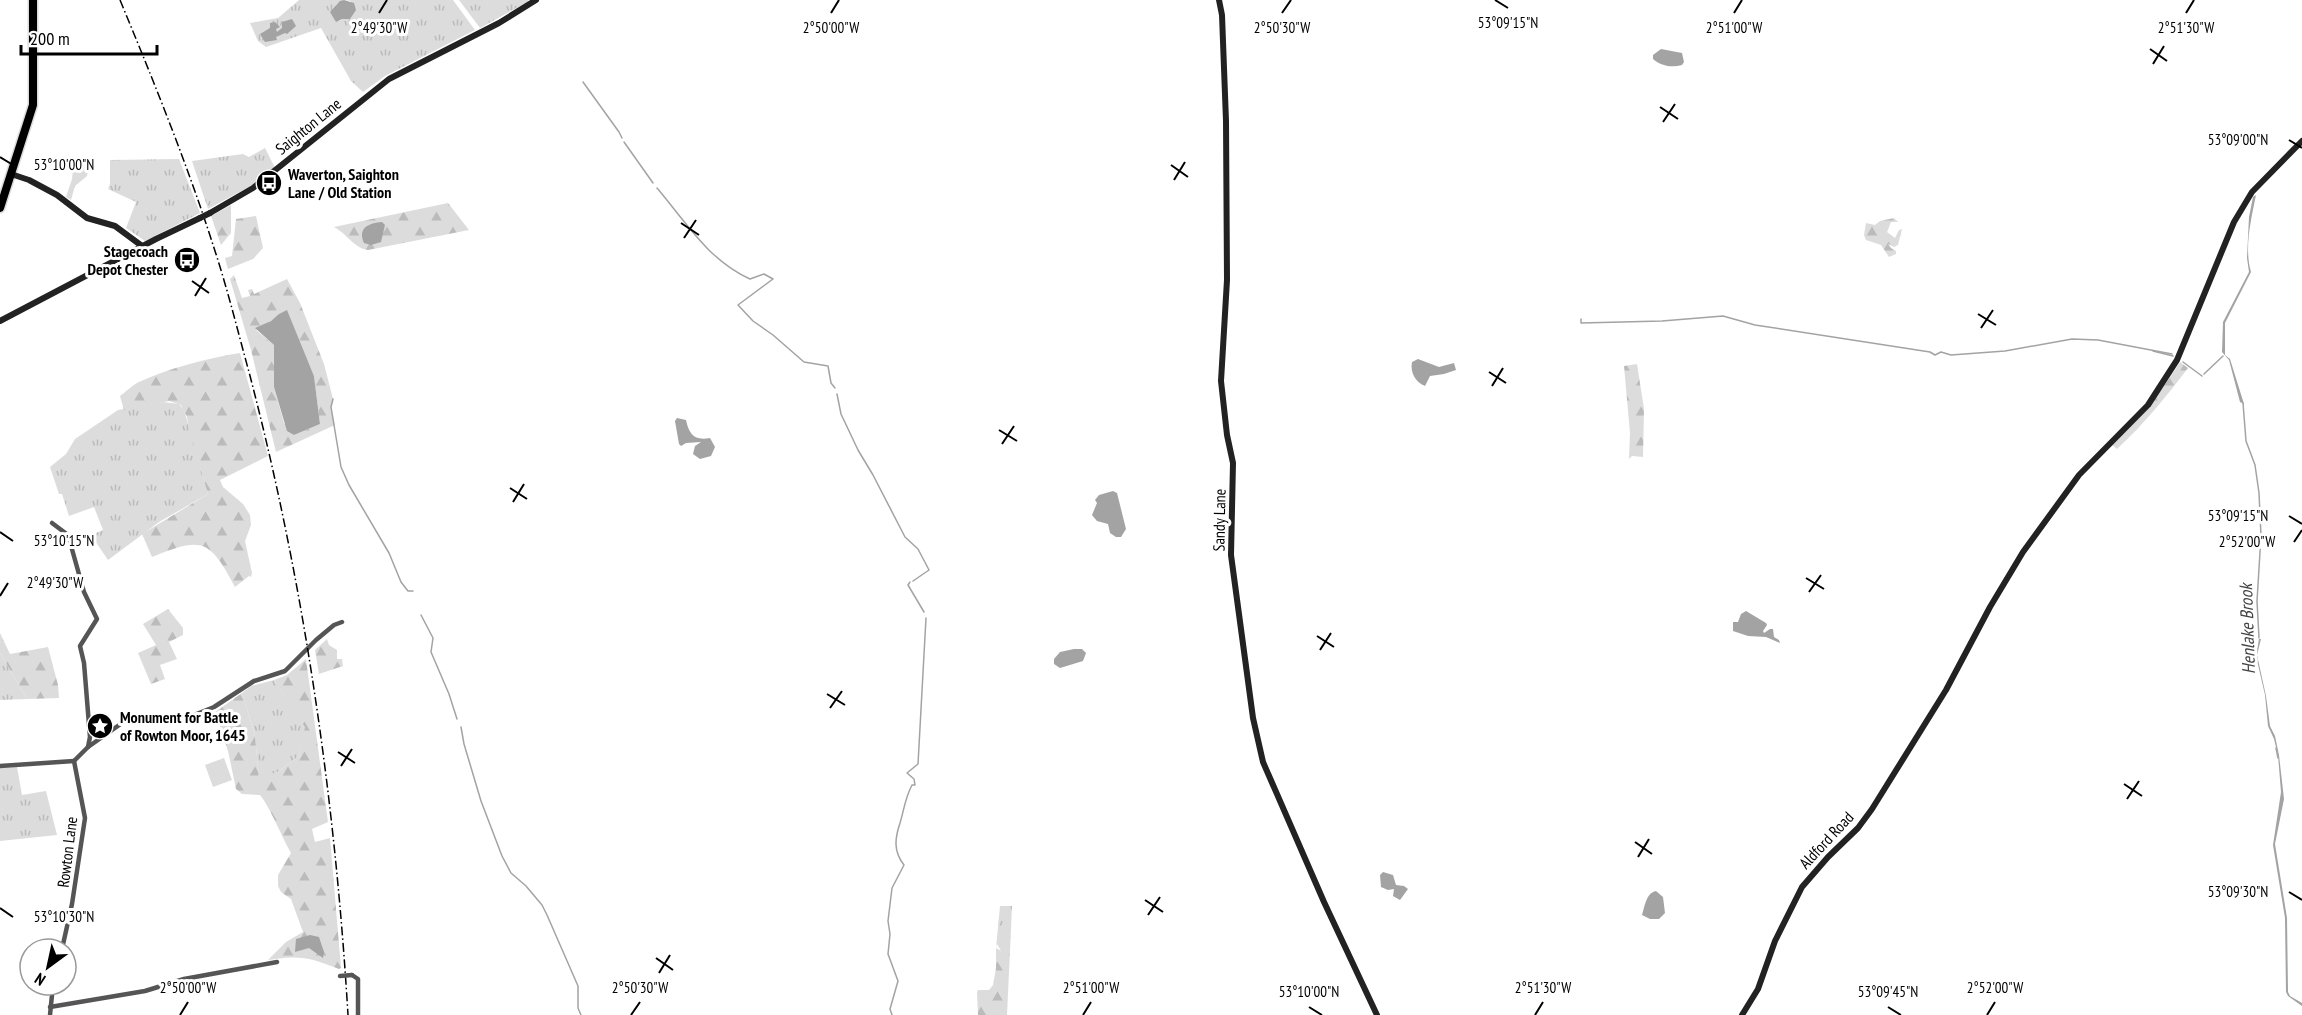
<svg xmlns="http://www.w3.org/2000/svg" width="2302" height="1015" viewBox="0 0 2302 1015" font-family="'PT Sans Narrow',sans-serif">
	<style>
		.grass { fill: url(#grass-tufts) }
		.forest { fill: url(#forest-firs); fill-rule: evenodd }
		.pitch { fill: #dcdcdc }
		.water { fill: #a3a3a3 }
		.lines { fill: none; stroke-linecap: round; stroke-linejoin: round }
		.stream { stroke: #a3a3a3; stroke-width: 1.5 }
		.highway-casing { stroke: #dbdbdb; stroke-width: 11 }
		.street { stroke: #555; stroke-width: 4.5 }
		.secondary { stroke: #222; stroke-width: 6 }
		.highway { stroke: #000; stroke-width: 8 }
		.rail { stroke: #000; stroke-width: 1.5; stroke-dasharray: 9 3 1.5 3; stroke-linecap: butt }
		.street-bridge { stroke: #555; stroke-width: 4.5 }
		.secondary-bridge { stroke: #222; stroke-width: 6 }
		.ticks { fill: none; stroke: #000; stroke-width: 2 }
		.labels { text-anchor: middle; dominant-baseline: central; stroke-width: 6; stroke-linejoin: round; paint-order: stroke }
		.street-label { font-size: 16px; fill: #000; stroke: #fff }
		.poi-label { font-size: 16px; font-weight: bold; fill: #000; stroke: #fff; text-anchor: start }
		.water-label { font-size: 18px; font-style: italic; fill: #444; stroke: #fff }
		.ticks-label { font-size: 15px; text-anchor: middle; fill: #000; stroke: #fff; stroke-width: 6; stroke-linejoin: round; paint-order: stroke }
	</style>
	<defs>
		<pattern id="grass-tufts" width="24" height="20" patternUnits="userSpaceOnUse" patternTransform="scale(1.5)"><rect width="24" height="20" fill="#dcdcdc"/><path d="M3 7l-1-3M5 7V3M7 7l1-3M15 17l-1-3M17 17v-4M19 17l1-3" fill="none" stroke="#bbb"/></pattern>
		<pattern id="forest-firs" width="22" height="20" patternUnits="userSpaceOnUse" patternTransform="scale(1.5)"><rect width="22" height="20" fill="#dcdcdc"/><path d="M5 1l3.5 6h-7zM16 11l3.5 6h-7z" fill="#bbb"/></pattern>
	</defs>
	<rect width="100%" height="100%" fill="#fff"/>
	<g class="grass">
		<polygon points="299,0 344,0 336,5 339,21 342,19 346,19 351,1 345,0 453,0 475,30 385,76 363,92 351,81 321,28 266,47 258,41 250,23 278,18"/>
		<polygon points="459,0 528,0 529,1 480,28"/>
		<polygon points="265,148 275,168 254,184 208,209 192,161 243,154 249,157"/>
		<polygon points="179,159 200,213 145,241 126,228 136,202 108,189 110,184 110,160"/>
		<polygon points="74,160 90,160 87,176 75,186 71,200 66,197 72,179"/>
		<polygon points="163,402 179,404 184,410 208,494 159,522 108,560 91,535 103,530 94,507 69,516 62,494 59,494 50,467 66,454 75,439 118,410"/>
		<polygon points="0,653 27,699 0,700"/>
		<polygon points="274,680 306,727 299,756 278,772 259,779 255,736 242,693 251,686"/>
		<polygon points="17,767 22,795 46,791 57,835 0,841 0,768"/>
		<polygon points="1000,906 1012,906 1010,951 1001,951 997,944 996,948"/>
	</g>
	<g class="forest">
		<path d="M448 203 469 230 368 250C354 248 346 233 334 227Z"/>
		<polygon points="231,205 231,233 221,245 211,216"/>
		<polygon points="256,216 263,248 253,259 228,269 225,258 232,256 236,219"/>
		<polygon points="1894,218 1898,222 1891,222 1887,232 1895,238 1899,230 1902,229 1898,245 1894,247 1888,244 1891,248 1896,251 1896,254 1889,257 1881,245 1866,240 1864,235 1866,223 1875,225 1880,221"/>
		<path d="M234 275 242 298 250 296 248 290 252 289 254 294 287 279 300 303 324 364 333 399 331 407 335 425 276 452 251 350 230 279ZM287 311 314 376 320 424 294 435 284 423 274 387V345L256 330Z"/>
		<path d="M240 353 268 456 220 480 223 487 243 504 250 515 251 525 245 541 252 573 251 577 249 576 235 587C209 538 202 537 152 557L142 534 208 494 189 431 187 417 181 405 169 401 124 410 120 396C126 392 132 385 139 382 169 368 208 358 240 353Z"/>
		<path d="M2180 362 2188 368C2166 397 2144 424 2117 449L2112 445C2139 418 2159 396 2180 362Z"/>
		<polygon points="1637,364 1644,409 1643,457 1632,456 1629,459 1630,433 1624,366"/>
		<polygon points="168,609 183,628 183,635 169,642 177,659 160,665 165,679 151,684 138,653 156,645 143,624"/>
		<polygon points="0,633 10,654 48,647 58,685 59,698 27,699 0,653"/>
		<polygon points="327,639 329,645 337,650 337,659 342,659 343,666 319,674 315,650"/>
		<path d="M306 659 328 822 312 829 315 842 330 838 341 968 339 969C309 957 300 955 268 960L286 942 303 932 291 899 281 892 278 886V875L291 853C282 837 270 807 260 795L242 794 236 789 228 751 215 712 242 693 255 736 259 778 278 772 299 756 305 727 274 680 287 675Z"/>
		<polygon points="996,948 1001,951 1010,951 1007,1015 978,1015 977,992 978,990 989,990 993,985 996,968"/>
	</g>
	<polygon class="pitch" points="224,758 232,780 213,787 205,765"/>
	<g class="water">
		<polygon points="344,0 354,3 356,10 350,19 342,19 336,22 330,12 340,1"/>
		<polygon points="292,19 296,26 287,34 285,33 276,37 277,40 265,42 260,34 270,28 270,23 275,22 280,27 276,29 277,32 282,28 282,22"/>
		<path d="M1661 49 1682 53 1684 62 1682 65C1672 68 1661 66 1653 59V55Z"/>
		<path d="M2256 195C2251 220 2244 248 2251 272L2225 323V355L2230 359 2244 404 2240 402 2229 360 2222 352 2223 322 2249 272 2247 258 2249 217 2253 197Z"/>
		<path d="M382 222 385 225 381 242 371 245 364 243C357 228 369 223 382 222Z"/>
		<polygon points="287,310 314,376 320,424 294,435 287,431 274,387 274,345 255,328 271,321 279,314"/>
		<path d="M1418 359 1439 367 1454 363 1456 370 1444 374 1430 376 1425 386C1415 382 1410 372 1412 362Z"/>
		<path d="M677 418 686 420C689 434 694 441 710 438L715 447 711 456 700 459 693 454 695 446 701 442 686 443 681 446 679 444 675 421Z"/>
		<polygon points="1113,491 1117,493 1126,529 1121,537 1116,537 1110,533 1108,524 1097,521 1092,515 1097,503 1095,500 1099,495"/>
		<polygon points="1746,611 1766,623 1767,625 1763,631 1764,633 1770,629 1773,629 1774,637 1779,640 1780,643 1766,637 1748,636 1733,631 1733,622 1738,622 1741,614"/>
		<polygon points="2259,639 2261,639 2257,655 2266,696 2270,726 2275,736 2279,755 2284,799 2275,844 2287,918 2288,992 2290,996 2302,1003 2302,1006 2288,996 2286,992 2285,918 2273,845 2281,792 2278,755 2274,739 2268,726 2265,695 2256,656"/>
		<polygon points="1074,649 1082,649 1086,653 1083,661 1060,668 1054,664 1054,659 1060,652"/>
		<polygon points="1383,872 1393,875 1396,885 1404,886 1408,889 1400,900 1393,896 1394,889 1388,890 1381,887 1380,875"/>
		<path d="M1656 891 1663 897 1665 913 1659 919H1650L1642 915C1645 906 1646 893 1656 891Z"/>
		<polygon points="310,935 319,937 324,952 323,958 309,948 295,952 296,939"/>
	</g>
	<g class="lines">
		<g class="stream">
			<polyline points="583,82 619,132 622,138"/>
			<polyline points="624,142 653,183"/>
			<path d="M657 188C686 222 708 260 750 279L764 274 773 279 738 305 753 321 773 335 804 362 828 366 831 383 835 388"/>
			<polyline points="1581,319 1581,323 1662,321 1723,316 1755,325 1930,352 1935,355 1941,352 1951,355 2005,351 2072,339 2098,340 2172,354"/>
			<polyline points="2153,351 2173,356"/>
			<polyline points="2183,362 2202,376"/>
			<polyline points="2204,374 2223,356"/>
			<polyline points="837,394 841,414 858,450 873,475 905,537 918,549 929,570 913,581"/>
			<polyline points="333,399 331,407 341,467 349,485 389,553 401,582 408,591 413,591"/>
			<polyline points="2243,403 2246,441 2255,465 2259,493 2261,536 2257,601 2259,638"/>
			<polyline points="910,582 908,585 924,612"/>
			<polyline points="421,615 433,638 431,652 449,694 457,719"/>
			<polyline points="461,727 464,744 481,801 502,856 511,873 526,886 542,905 547,915 578,986 578,1008 581,1015"/>
			<polyline points="2276,748 2278,758"/>
			<path d="M892 1015 890 1009 898 981 888 954 890 934 888 921 892 888 904 865C893 851 895 838 900 823 904 810 905 798 912 785H915L914 779 907 773 918 764 926 618"/>
		</g>
		<g class="highway-casing">
			<polyline id="highway" points="0,208 33,105 33,0"/>
		</g>
		<g class="street">
			<polyline points="52,523 68,535 84,592 97,619 80,646 84,663 90,737 88,747"/>
			<polyline points="74,761 88,747 122,723 189,717 214,707 254,681 285,671 316,640 334,625 342,622"/>
			<polyline points="0,766 74,761"/>
			<polyline points="62,949 72,904 85,818 74,761"/>
			<polyline points="352,975 358,979 358,1015"/>
			<polyline points="50,1007 145,991 184,979 277,962"/>
			<polyline points="50,1015 53,985"/>
		</g>
		<g class="secondary">
			<polyline points="1219,0 1222,15 1226,121 1227,280 1221,381 1227,435 1233,463 1231,555 1253,718 1263,762 1324,902 1377,1015"/>
			<polyline points="11,174 29,180 57,195 87,218 115,226 142,246"/>
			<polyline points="210,213 253,188 389,79 499,23 536,0"/>
			<polyline points="0,321 156,239 200,218"/>
			<polyline points="1742,1015 1758,989 1775,941 1802,887 1828,857 1858,828 1872,809 1946,690 1990,607 2023,552 2079,475 2148,405 2177,360 2234,222 2252,192 2302,141"/>
		</g>
		<use href="#highway" class="highway"/>
		<path class="rail" d="M120 0C154 82 188 166 215 251 228 291 238 332 249 372 304 582 335 798 348 1015"/>
		<polyline class="street-bridge" points="340,976 352,975"/>
		<polyline class="secondary-bridge" points="200,218 210,213"/>
	</g>
	<path class="ticks" d="M1495 0 1508 8M379 13 387 0M831 13 839 0M1282 13 1291 0M1734 13 1742 0M2186 13 2194 0M2150 49 2167 61M2153 64 2164 46M1660 107 1678 119M1663 122 1675 104M2289 140 2302 148M0 157 13 165M1171 165 1188 177M1174 180 1185 162M681 223 699 235M684 238 696 220M192 281 209 293M195 296 206 278M1978 314 1996 325M1981 328 1993 310M1489 372 1506 383M1492 386 1503 368M999 430 1017 441M1002 444 1014 426M510 488 527 499M513 502 524 484M2289 516 2302 524M0 532 13 541M2294 542 2302 530M1806 578 1824 589M1809 592 1821 575M0 596 8 583M1317 636 1334 647M1320 650 1331 633M827 694 845 705M830 708 842 691M338 752 355 763M341 766 352 749M2124 784 2142 796M2127 799 2139 781M1635 842 1652 854M1638 857 1649 839M2289 892 2302 900M1145 900 1163 912M0 908 13 917M1148 915 1160 897M656 958 673 970M659 973 670 955M1309 1007 1322 1015M1888 1007 1901 1015M180 1015 188 1002M631 1015 640 1002M1083 1015 1091 1002M1535 1015 1543 1002M1987 1015 1995 1002"/>
	<defs>
		<g id="bus-disc" transform="scale(1.35)"><circle r="9.5" fill="#000" stroke="#fff"/><path d="M-5-6H5V4H4V6H2V4H-2V6H-4V4H-5ZM-3.5-4V0h7V-4ZM-3.5 1.2v1.5H-2V1.2ZM2 1.2v1.5H3.5V1.2Z" fill="#fff"/></g>
		<g id="sight-disc" transform="scale(1.35)"><circle r="9.5" fill="#000" stroke="#fff"/><path d="M0-6L1.8-2.2L6-1.7L2.9 1.2L3.7 5.4L0 3.3L-3.7 5.4L-2.9 1.2L-6-1.7L-1.8-2.2Z" fill="#fff"/></g>
	</defs>
	<g fill-rule="evenodd">
		<use href="#bus-disc" x="269" y="183"/>
		<use href="#bus-disc" x="187" y="260"/>
		<use href="#sight-disc" x="100" y="726"/>
	</g>
	<g class="labels">
		<g class="street-label">
			<text transform="translate(308 126) rotate(-39)">Saighton Lane</text>
			<text transform="translate(1219 520) rotate(-89)">Sandy Lane</text>
			<text transform="translate(1826 840) rotate(-47)">Aldford Road</text>
			<text transform="translate(67 852) rotate(-83)">Rowton Lane</text>
		</g>
		<g class="poi-label">
			<text x="288" y="174">Waverton, Saighton<tspan x="288" dy="18">Lane / Old Station</tspan></text>
			<text x="168" y="251" text-anchor="end">Stagecoach<tspan x="168" dy="18">Depot Chester</tspan></text>
			<text x="120" y="717">Monument for Battle<tspan x="120" dy="18">of Rowton Moor, 1645</tspan></text>
		</g>
		<g class="water-label">
			<text transform="translate(2247 629) rotate(-92)">Henlake Brook</text>
		</g>
	</g>
	<g class="ticks-label">
		<text x="1508" y="28">53°09'15"N</text>
		<text x="831" y="33">2°50'00"W</text>
		<text x="1282" y="33">2°50'30"W</text>
		<text x="1734" y="33">2°51'00"W</text>
		<text x="2186" y="33">2°51'30"W</text>
		<text x="379" y="33">2°49'30"W</text>
		<text x="2238" y="145">53°09'00"N</text>
		<text x="64" y="170">53°10'00"N</text>
		<text x="2238" y="521">53°09'15"N</text>
		<text x="64" y="546">53°10'15"N</text>
		<text x="2247" y="547">2°52'00"W</text>
		<text x="55" y="588">2°49'30"W</text>
		<text x="2238" y="897">53°09'30"N</text>
		<text x="64" y="922">53°10'30"N</text>
		<text x="188" y="993">2°50'00"W</text>
		<text x="640" y="993">2°50'30"W</text>
		<text x="1091" y="993">2°51'00"W</text>
		<text x="1543" y="993">2°51'30"W</text>
		<text x="1995" y="993">2°52'00"W</text>
		<text x="1309" y="997">53°10'00"N</text>
		<text x="1888" y="997">53°09'45"N</text>
	</g>
	<g transform="translate(48 967) rotate(213)"><circle r="28" fill="#ffffff" stroke="#999999" stroke-width="1.5"/>
	<path d="M0-4.5L10 22L0 15L-10 22Z" fill="#000000"/>
	<text y="-9" font-size="16" font-weight="bold" text-anchor="middle" fill="#000000">N</text>
	</g>
	<path d="M21 45v9h136v-9" fill="none" stroke="#000000" stroke-width="3"/>
	<text x="30" y="45" font-size="18" fill="#000000" stroke="#ffffff" stroke-width="4.5" paint-order="stroke">200 m</text>
</svg>
